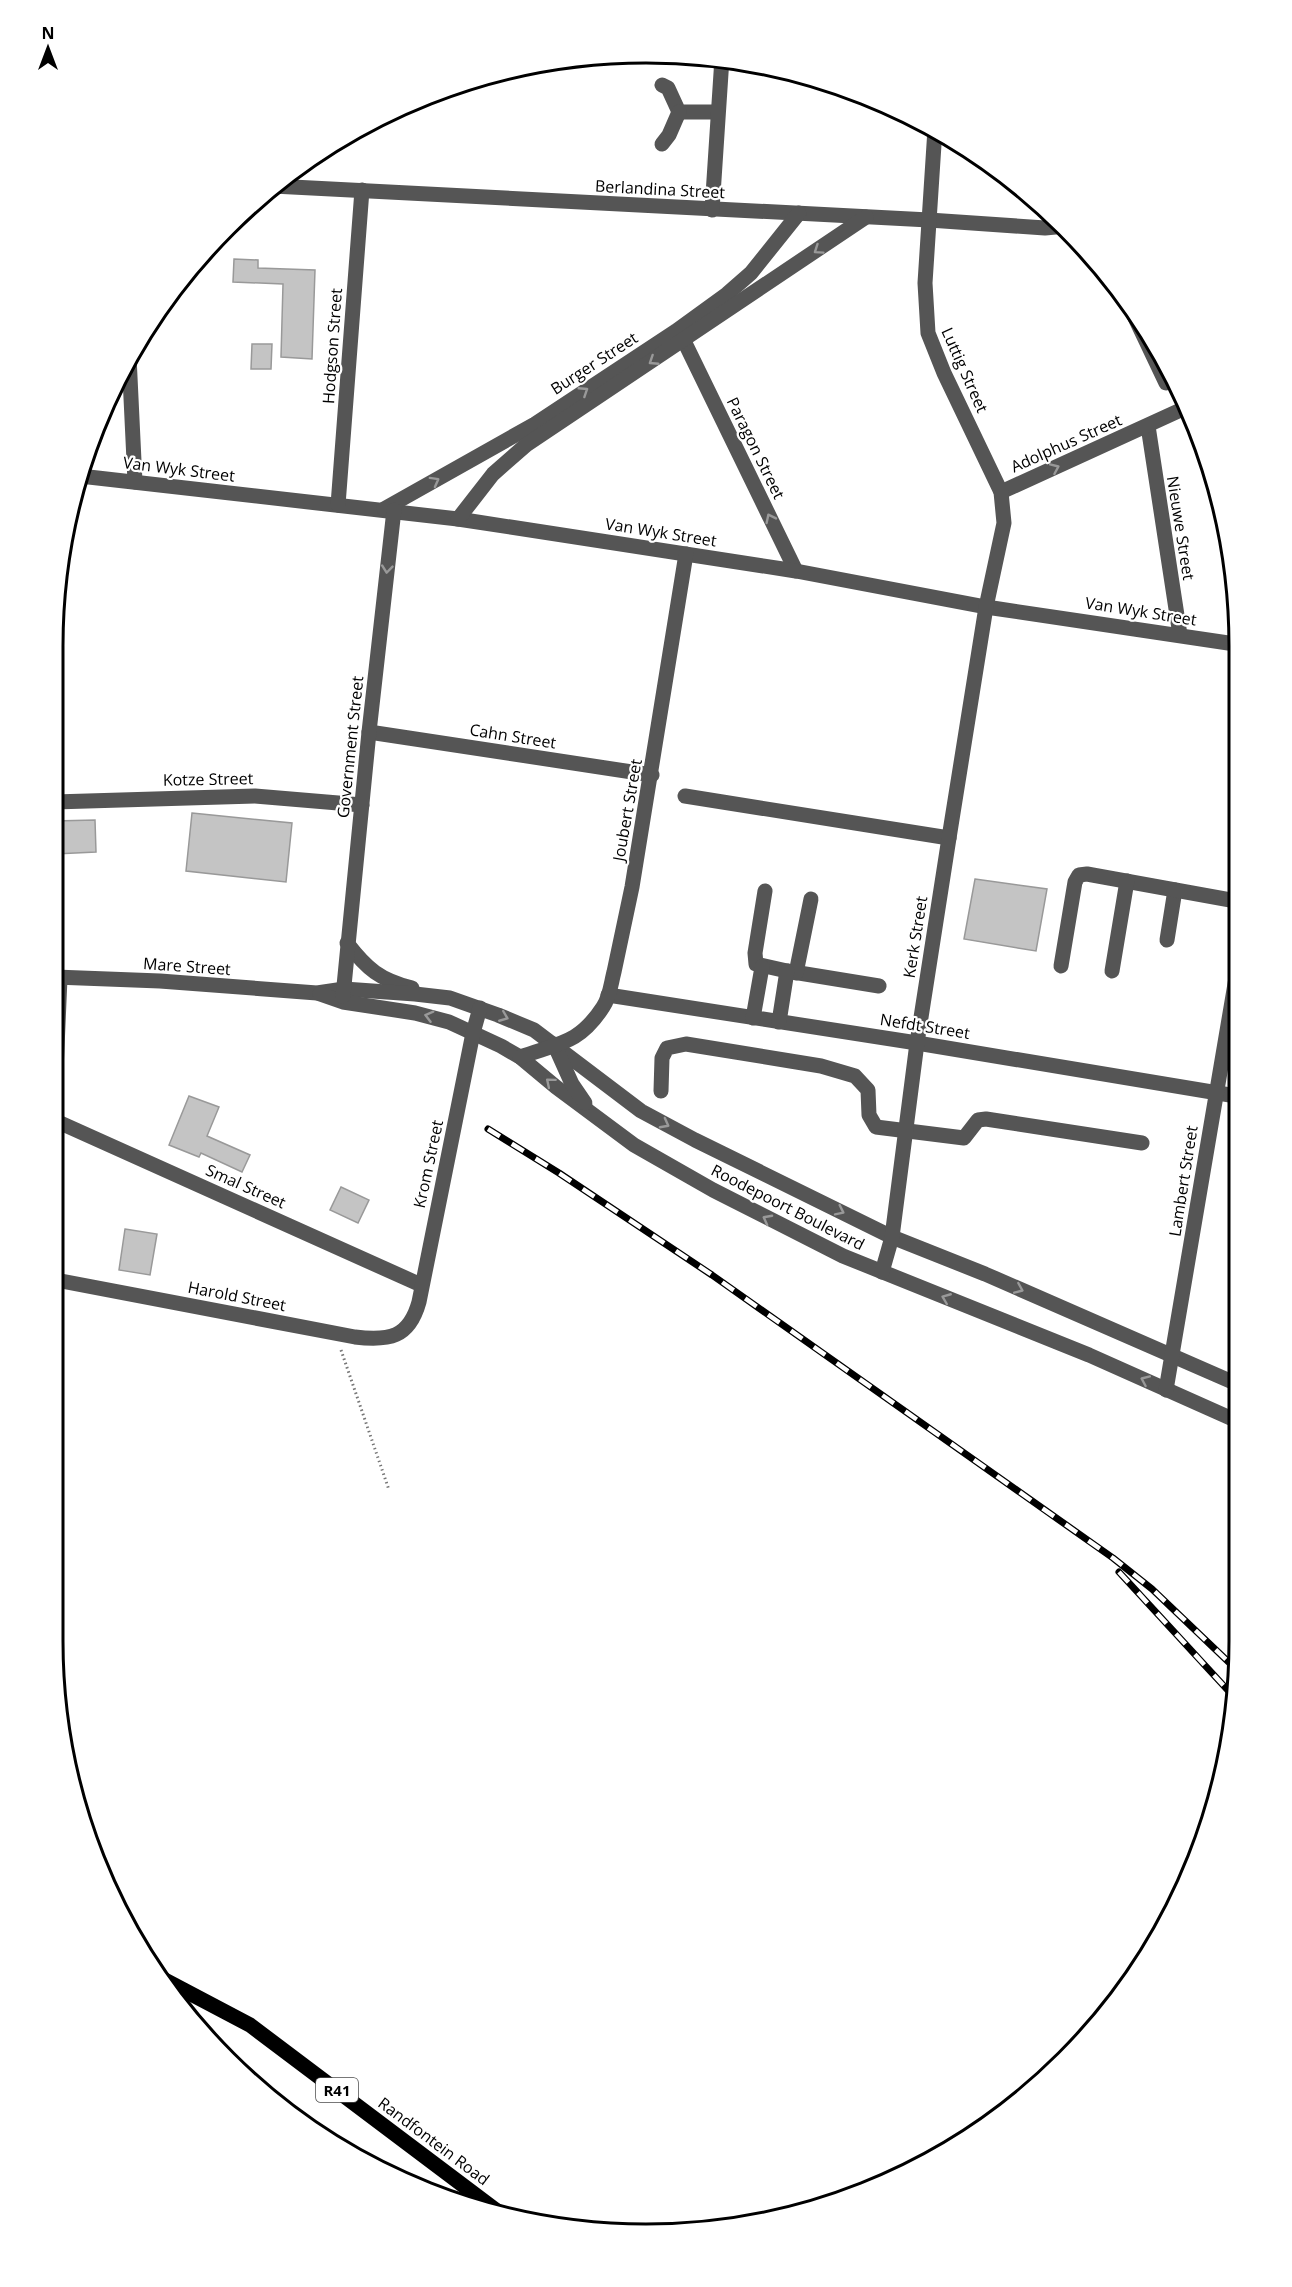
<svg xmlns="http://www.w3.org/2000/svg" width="1292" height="2287" viewBox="0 0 1292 2287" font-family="'Open Sans',sans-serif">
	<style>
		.building { fill: #c4c4c4; stroke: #999; stroke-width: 1.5 }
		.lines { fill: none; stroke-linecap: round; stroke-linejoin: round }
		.path { stroke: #777; stroke-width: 3; stroke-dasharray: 1.5 3; stroke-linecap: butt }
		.minor { stroke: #555; stroke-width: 15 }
		.major { stroke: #000; stroke-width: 15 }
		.rail-casing { stroke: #000; stroke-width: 7 }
		.rail { stroke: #fff; stroke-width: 4.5; stroke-dasharray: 14; stroke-linecap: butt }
		.oneway { stroke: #999 }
		.labels { text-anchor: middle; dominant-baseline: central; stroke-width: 4.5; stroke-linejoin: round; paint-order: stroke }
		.shield { fill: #fff; stroke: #4c4c4c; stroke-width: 1.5 }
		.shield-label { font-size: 15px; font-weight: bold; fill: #000 }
		.street-label { font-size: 16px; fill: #000; stroke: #fff }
		.rim { fill: none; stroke: #000; stroke-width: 3 }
	</style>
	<rect width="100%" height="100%" fill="#fff"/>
	<g class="building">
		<polygon points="234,259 258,260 258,268 315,270 312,359 281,357 283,284 233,282"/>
		<polygon points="252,344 272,344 271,369 251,369"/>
		<polygon points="192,813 292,823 286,882 186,871"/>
		<polygon points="95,820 96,852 55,854 54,821"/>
		<polygon points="975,879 1047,889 1036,951 964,939"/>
		<polygon points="189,1096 219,1107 207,1136 250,1155 242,1172 201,1153 199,1157 169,1145"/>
		<polygon points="341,1187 369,1200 358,1223 330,1210"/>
		<polygon points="125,1229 157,1234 150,1275 119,1270"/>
	</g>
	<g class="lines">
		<polyline class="path" points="341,1350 389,1490"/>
		<g class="minor">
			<polyline points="662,85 668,88 679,112 717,112"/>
			<polyline points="662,144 669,135 679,112"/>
			<polyline points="273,186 929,220 1045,228 1066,226"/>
			<polyline points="712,210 722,58"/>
			<polyline points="1128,303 1166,383"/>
			<polyline points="684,341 796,571"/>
			<polyline points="129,356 135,482"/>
			<polyline points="1148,426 1180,635"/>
			<polyline points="80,476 458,519 796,571 986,607 1235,644"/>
			<polyline points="1001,492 1185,408"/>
			<polyline points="338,505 362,190"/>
			<polyline points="384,509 535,424 676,331 727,294 751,273 799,213"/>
			<polyline points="458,519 493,474 526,445 866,217"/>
			<polyline points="369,732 652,775"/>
			<polyline points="685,796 949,838"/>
			<polyline points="54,802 255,796 362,805"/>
			<polyline points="765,891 755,953 756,964 787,971 879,986"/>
			<polyline points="1167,940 1175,890"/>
			<path d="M347 943C367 969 380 980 412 988"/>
			<polyline points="1061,966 1075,882 1079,875 1087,874 1236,901"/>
			<polyline points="1112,971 1127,881"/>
			<polyline points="796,973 811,899"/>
			<polyline points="55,977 160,981 317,993 344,989 415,994 450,998 498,1015 534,1030 641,1111 695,1140 892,1237 985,1274 1237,1384"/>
			<polyline points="320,994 343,1002 415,1013 449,1022 501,1046 520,1057 556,1087 634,1145 713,1190 843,1256 1089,1355 1237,1421"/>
			<polyline points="608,995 917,1043 1236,1096"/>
			<polyline points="343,996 369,732 394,510"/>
			<polyline points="753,1018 762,967"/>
			<polyline points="779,1022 787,971"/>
			<polyline points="554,1044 572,1084 585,1103"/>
			<path d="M520 1057C559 1043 579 1044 603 1007 610 997 611 983 614 972 620 944 626 916 632 887 651 776 669 665 686 554"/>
			<polyline points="661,1091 662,1058 667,1048 686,1044 821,1066 855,1076 868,1090 869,1115 876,1127 964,1138 978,1120 986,1119 1142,1143"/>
			<polyline points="55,1094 60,978"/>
			<polyline points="56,1121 421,1285"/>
			<polyline points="882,1272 892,1237 917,1043 949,838 986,607 1004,523 1001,492 944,373 928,333 925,283 935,129"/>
			<path d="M56 1280 355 1337C389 1341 409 1338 419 1302L473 1033 480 1008"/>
			<polyline points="1166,1390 1236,978"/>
		</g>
		<polyline class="major" points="159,1977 250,2025 505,2217"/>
		<g class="rail-casing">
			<g id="rail">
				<polyline points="488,1129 559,1173 712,1275 1113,1558 1152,1589 1238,1671"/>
				<polyline points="1119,1572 1235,1698"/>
			</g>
		</g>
		<use href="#rail" class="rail"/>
	</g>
	<defs><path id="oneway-chevron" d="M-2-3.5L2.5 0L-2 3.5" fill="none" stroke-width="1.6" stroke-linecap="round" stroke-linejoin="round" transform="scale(1.5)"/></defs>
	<g class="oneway">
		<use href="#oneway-chevron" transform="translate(818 250) rotate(146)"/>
		<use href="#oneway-chevron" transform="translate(653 361) rotate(147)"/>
		<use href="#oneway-chevron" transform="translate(584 391) rotate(-33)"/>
		<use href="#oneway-chevron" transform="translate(1055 468) rotate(-24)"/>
		<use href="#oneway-chevron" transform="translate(435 481) rotate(-29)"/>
		<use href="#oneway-chevron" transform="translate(770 518) rotate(-116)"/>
		<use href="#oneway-chevron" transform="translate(387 569) rotate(96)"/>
		<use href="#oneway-chevron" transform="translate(429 1016) rotate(-165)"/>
		<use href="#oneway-chevron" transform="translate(504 1017) rotate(22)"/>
		<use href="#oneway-chevron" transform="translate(550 1082) rotate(-140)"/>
		<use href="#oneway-chevron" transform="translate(665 1124) rotate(28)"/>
		<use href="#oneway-chevron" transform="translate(840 1211) rotate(26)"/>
		<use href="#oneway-chevron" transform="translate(767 1219) rotate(-152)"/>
		<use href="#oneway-chevron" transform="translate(1019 1289) rotate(23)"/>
		<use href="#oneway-chevron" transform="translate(946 1298) rotate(-158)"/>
		<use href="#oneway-chevron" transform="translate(1145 1380) rotate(-156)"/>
	</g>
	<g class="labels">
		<rect class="shield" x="316" y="2078" width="42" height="24" rx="4.5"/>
		<g class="shield-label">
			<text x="337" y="2090">R41</text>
		</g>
		<g class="street-label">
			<text transform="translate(660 189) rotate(3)">Berlandina Street</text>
			<text transform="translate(332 346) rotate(-86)">Hodgson Street</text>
			<text transform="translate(594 363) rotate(-33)">Burger Street</text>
			<text transform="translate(965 370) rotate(66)">Luttig Street</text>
			<text transform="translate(1066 443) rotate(-24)">Adolphus Street</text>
			<text transform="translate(756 448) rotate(64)">Paragon Street</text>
			<text transform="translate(179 469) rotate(7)">Van Wyk Street</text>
			<text transform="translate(1181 528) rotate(81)">Nieuwe Street</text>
			<text transform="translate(661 532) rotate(9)">Van Wyk Street</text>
			<text transform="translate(1141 611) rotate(9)">Van Wyk Street</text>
			<text transform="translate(513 736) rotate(9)">Cahn Street</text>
			<text transform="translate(350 747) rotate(-84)">Government Street</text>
			<text transform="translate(208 779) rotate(-1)">Kotze Street</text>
			<text transform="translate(627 810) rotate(-80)">Joubert Street</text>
			<text transform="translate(915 937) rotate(-81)">Kerk Street</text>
			<text transform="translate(187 966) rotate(4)">Mare Street</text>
			<text transform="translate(925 1026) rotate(9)">Nefdt Street</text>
			<text transform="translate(428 1164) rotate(-78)">Krom Street</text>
			<text transform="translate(1183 1181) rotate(-81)">Lambert Street</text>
			<text transform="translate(246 1186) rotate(24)">Smal Street</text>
			<text transform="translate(788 1207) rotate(27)">Roodepoort Boulevard</text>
			<text transform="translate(237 1296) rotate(11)">Harold Street</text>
			<text transform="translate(434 2141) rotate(37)">Randfontein Road</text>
		</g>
	</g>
	<path d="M0 0H1292V2287H0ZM646 63H646A583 583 0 0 1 1229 646V1641A583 583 0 0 1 646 2224H646A583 583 0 0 1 63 1641V646A583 583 0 0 1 646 63Z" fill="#fff" fill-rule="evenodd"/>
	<path class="rim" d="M646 63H646A583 583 0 0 1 1229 646V1641A583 583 0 0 1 646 2224H646A583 583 0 0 1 63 1641V646A583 583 0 0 1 646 63Z"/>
	<g transform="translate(48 48)" stroke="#ffffff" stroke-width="4.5" paint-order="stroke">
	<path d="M0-4.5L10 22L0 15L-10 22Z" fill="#000000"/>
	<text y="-9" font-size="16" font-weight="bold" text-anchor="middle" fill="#000000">N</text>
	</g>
</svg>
